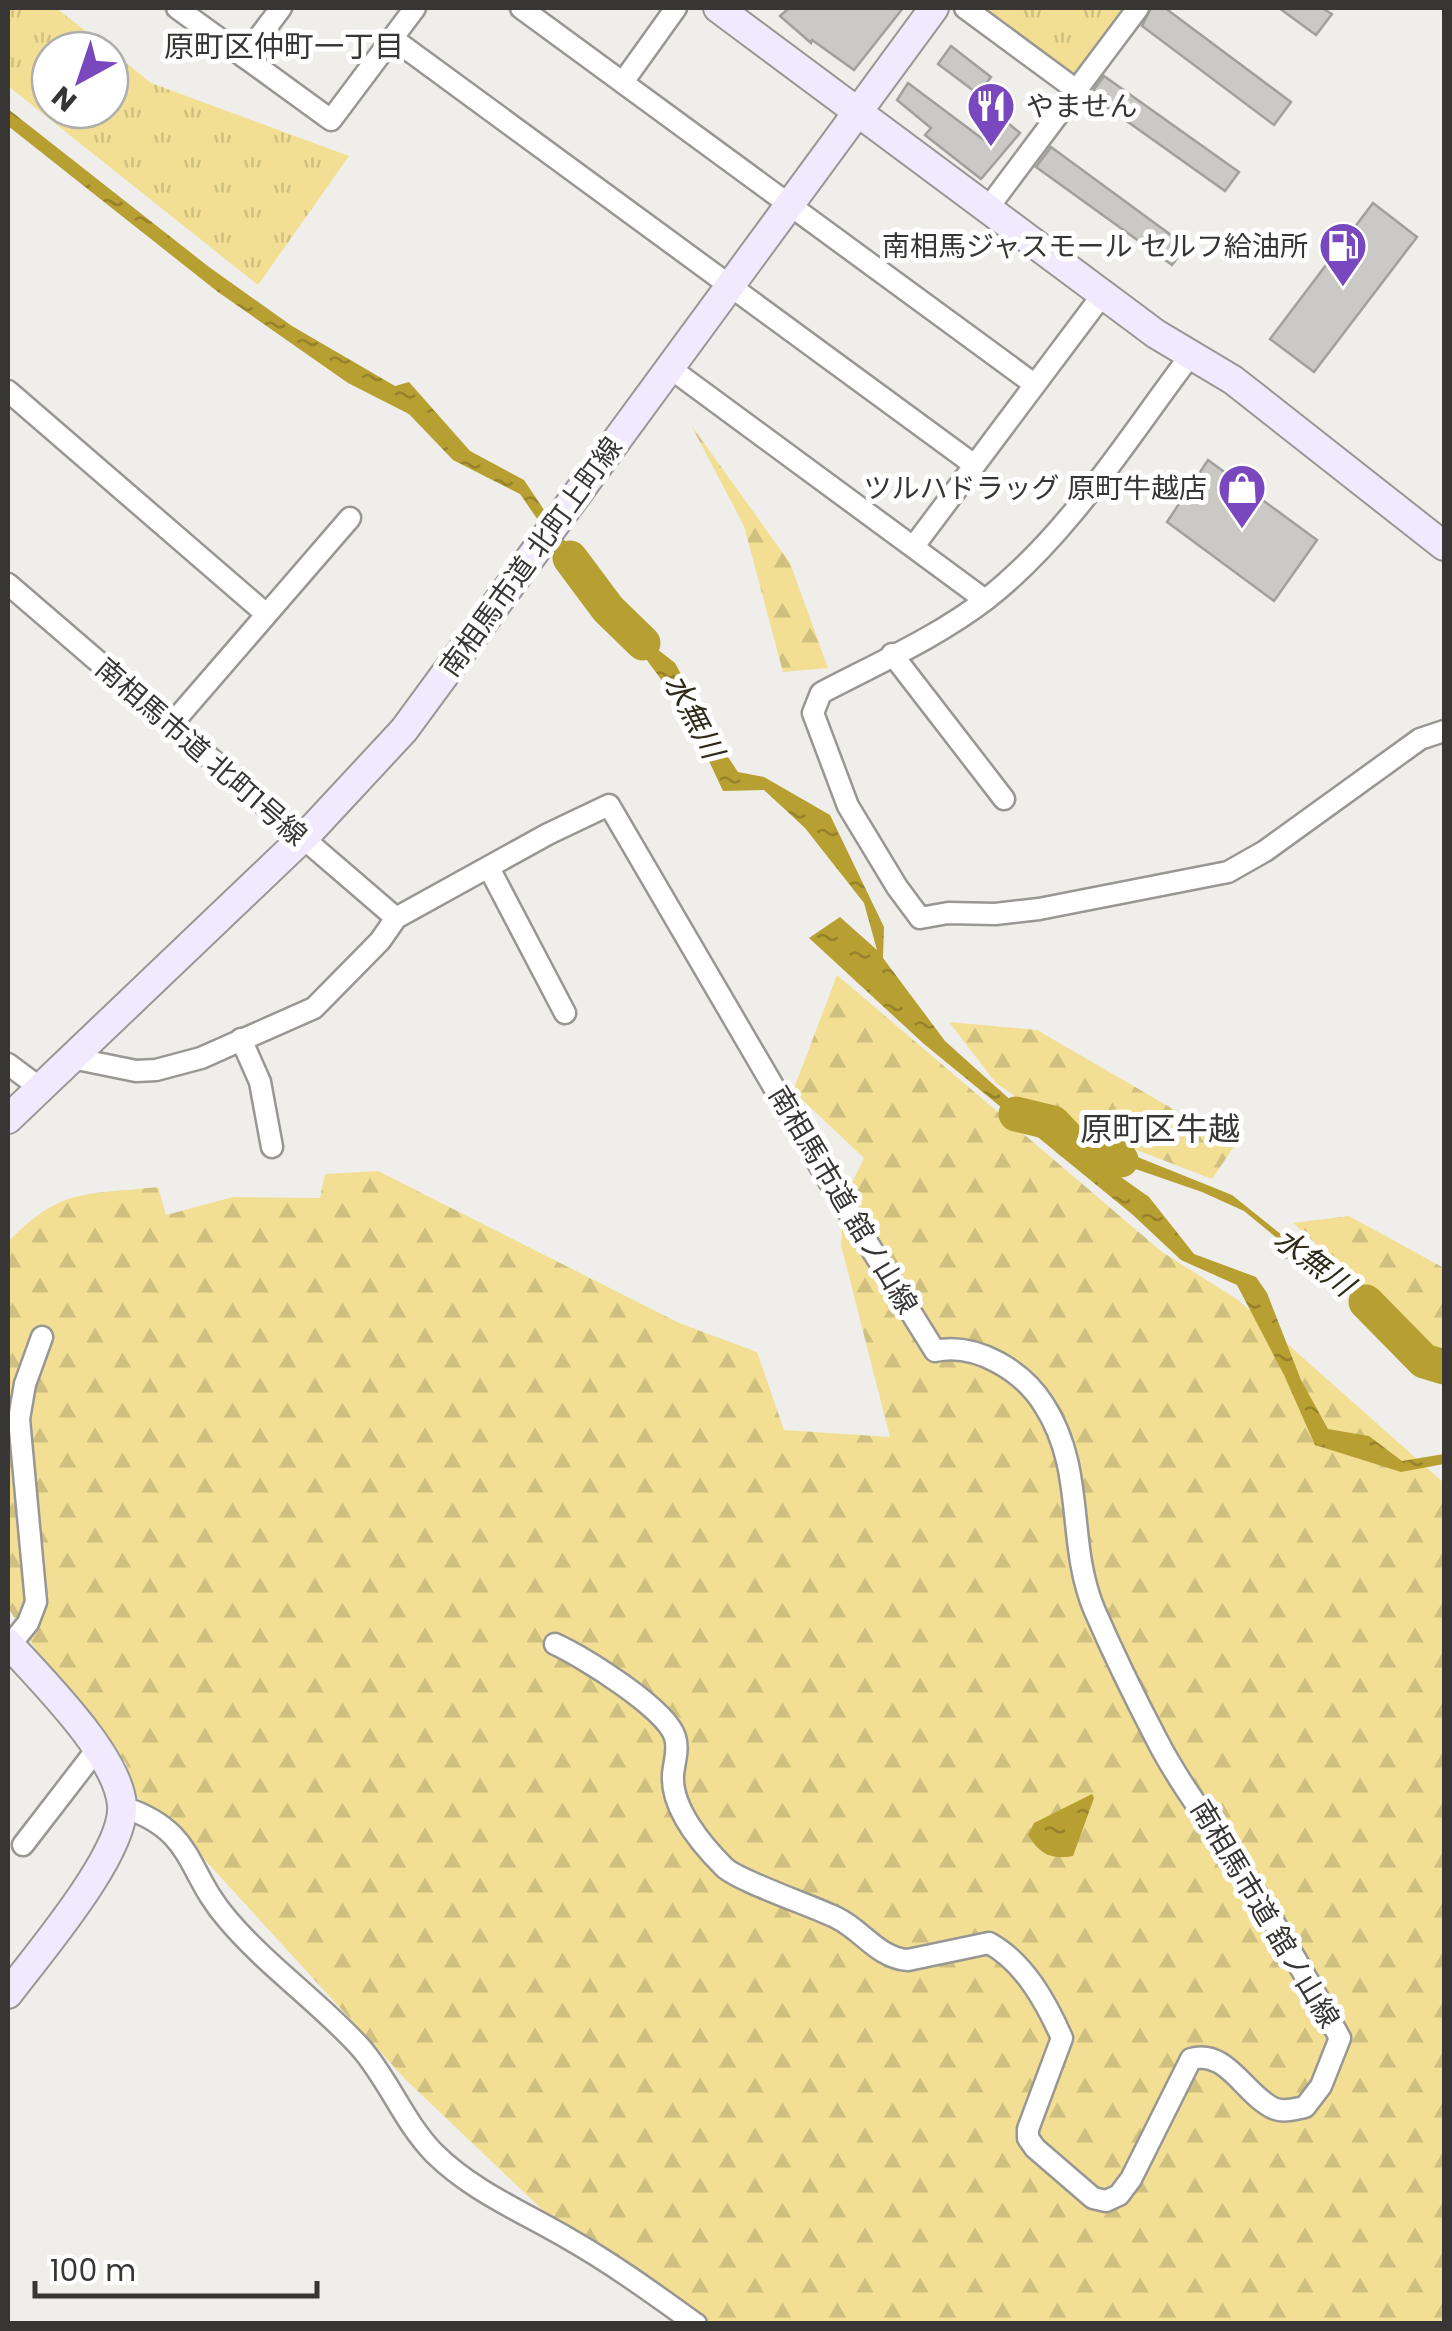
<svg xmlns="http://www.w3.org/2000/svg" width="1452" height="2331" viewBox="0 0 1452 2331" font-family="Poppins,'Noto Sans JP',sans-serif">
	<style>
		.forest { fill: url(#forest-firs) }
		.park { fill: url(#park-tufts) }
		.water { fill: url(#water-ripples) }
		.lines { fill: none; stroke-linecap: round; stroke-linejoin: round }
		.river { stroke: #b89f31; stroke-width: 35 }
		.building { fill: #cac9c5; stroke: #a1a09c; stroke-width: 2.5 }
		.street-casing { stroke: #989793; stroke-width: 25 }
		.secondary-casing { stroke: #989793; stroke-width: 32 }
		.street { stroke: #fff; stroke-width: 20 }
		.secondary { stroke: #f1eaff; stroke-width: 28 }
		.labels { text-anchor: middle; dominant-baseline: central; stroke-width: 10; stroke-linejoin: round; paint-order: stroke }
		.poi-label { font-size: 28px; fill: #373635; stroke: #fff; text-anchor: end }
		.street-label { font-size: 28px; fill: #373635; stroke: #fff }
		.neighbourhood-label { font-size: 30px; fill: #373635; stroke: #fff }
		.water-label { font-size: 30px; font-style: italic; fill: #2f2a18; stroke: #fff }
		.quarter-label { font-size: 32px; fill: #373635; stroke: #fff }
	</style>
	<defs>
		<pattern id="forest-firs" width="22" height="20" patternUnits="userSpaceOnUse" patternTransform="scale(2.5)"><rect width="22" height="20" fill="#f2df93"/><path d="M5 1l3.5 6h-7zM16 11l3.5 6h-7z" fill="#d0c07f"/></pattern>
		<pattern id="park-tufts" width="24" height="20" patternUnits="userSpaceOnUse" patternTransform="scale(2.5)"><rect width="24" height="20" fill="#f2df93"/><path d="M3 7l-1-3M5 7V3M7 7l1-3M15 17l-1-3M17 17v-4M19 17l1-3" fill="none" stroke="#d0c07f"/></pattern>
		<pattern id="water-ripples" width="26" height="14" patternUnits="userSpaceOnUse" patternTransform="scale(2.5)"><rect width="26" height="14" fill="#b89f31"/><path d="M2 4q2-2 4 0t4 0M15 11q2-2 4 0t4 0" fill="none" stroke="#96822a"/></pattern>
	</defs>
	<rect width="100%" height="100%" fill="#efeeea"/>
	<g class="forest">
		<polygon points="691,425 790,563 828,668 783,672 744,526"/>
		<path d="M837 975 1162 1252 1238 1300 1444 1483V2323L699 2324 551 2218 406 2080 173 1825 136 1796 126 1763 54 1676 8 1608V1242C61 1187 86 1195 158 1187L166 1215 233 1197 320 1198 325 1174 378 1171 679 1323 757 1352 784 1430 890 1437 841 1245 844 1199 864 1158 793 1091Z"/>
		<polygon points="949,1022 1037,1030 1235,1145 1212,1179 1038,1112 996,1083"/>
		<polygon points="1349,1216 1444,1268 1444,1354 1434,1350 1293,1223"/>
	</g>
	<g class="park">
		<polygon points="8,8 56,8 110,50 50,50 50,110 110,110 110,50 151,83 349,156 258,285 8,86"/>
		<polygon points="982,8 1126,8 1073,75"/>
	</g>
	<g class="water">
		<polygon points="8,109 209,267 292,326 395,386 409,382 470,451 524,480 601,595 592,598 675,663 716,739 738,772 764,777 830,815 884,927 883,958 945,1041 1015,1104 1028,1113 1232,1195 1434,1357 1444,1360 1444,1369 1424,1361 1395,1332 1297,1254 1286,1259 1275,1248 1278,1239 1244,1211 1202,1192 1098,1156 1076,1137 1046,1124 1149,1197 1194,1254 1256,1277 1267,1293 1301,1380 1328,1429 1369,1436 1402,1461 1444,1454 1444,1464 1401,1472 1315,1445 1284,1375 1237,1285 1181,1260 1133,1215 924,1044 809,938 840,917 877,950 864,903 805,828 764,790 723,791 688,716 638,648 591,597 520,494 453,460 409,414 348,383 218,292 8,126"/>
		<path d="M1092 1794 1094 1798 1073 1856C1050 1860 1040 1854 1028 1835L1034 1823Z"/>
	</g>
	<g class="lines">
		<g class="river">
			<polyline points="570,558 608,609 643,643"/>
			<polyline points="1016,1114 1053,1123 1070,1141 1100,1147 1121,1160"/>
			<polyline points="1366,1302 1424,1361 1444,1367"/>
		</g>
	</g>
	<g class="building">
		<polygon points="789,8 903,8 854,70 812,40 811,43 780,16"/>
		<polygon points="1151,8 1165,8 1291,102 1274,125 1142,26"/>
		<polygon points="1279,8 1322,8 1332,14 1316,35"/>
		<polygon points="951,46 991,77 978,94 938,64"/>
		<polygon points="1104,76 1239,172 1225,191 1090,95"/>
		<polygon points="908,83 984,140 1002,118 1020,133 981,179 925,135 931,128 897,100"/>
		<polygon points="1051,147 1186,246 1172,265 1036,167"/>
		<polygon points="1373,203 1417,237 1314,372 1270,339"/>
		<polygon points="1208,460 1317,540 1274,601 1167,522"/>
	</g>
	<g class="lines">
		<g class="street-casing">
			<g id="street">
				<polyline points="177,8 331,120 415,8"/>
				<polyline points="521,8 1034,384"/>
				<polyline points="965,8 1075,89"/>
				<polyline points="392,38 973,464"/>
				<polyline points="244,57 281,8"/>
				<polyline points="623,82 676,8"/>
				<polyline points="988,208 1138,8"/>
				<path d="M1190 356C1127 439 1070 533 988 598 938 637 876 664 821 693L813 713 848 806 897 887 920 918 948 913 995 914 1039 909 1228 872 1265 851 1420 739 1444 731"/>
				<polyline points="670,368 985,600"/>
				<polyline points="8,391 265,613"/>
				<polyline points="914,546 1103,294"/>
				<polyline points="8,584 396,918"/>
				<polyline points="892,654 1004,799"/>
				<polyline points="171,725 350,518"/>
				<polyline points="489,868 565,1013"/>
				<polyline points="241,1039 260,1082 272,1147"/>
				<path d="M72 1058 136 1071 156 1070 201 1058 314 1008 380 941 396 918 548 834 609 805 824 1173 935 1351C976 1342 1023 1371 1044 1405 1086 1470 1066 1541 1094 1609 1113 1653 1135 1698 1157 1740 1183 1791 1222 1838 1252 1887 1283 1936 1312 1987 1340 2038L1321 2086 1305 2107C1295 2109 1283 2113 1273 2108 1244 2094 1227 2049 1191 2059L1131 2179 1119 2195 1106 2201 1093 2198 1035 2148 1028 2138V2129L1062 2038C1046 2002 1024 1962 989 1943L908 1960C878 1958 862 1930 837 1918 813 1906 738 1881 724 1867 702 1845 671 1808 673 1775 674 1762 679 1750 675 1737 666 1708 583 1657 555 1644"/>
				<polyline points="8,1064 40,1088"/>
				<polyline points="10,1645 28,1623 36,1602 19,1419 25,1384 42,1337"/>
				<path d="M123 1807C196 1831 185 1871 228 1920 268 1967 319 2002 360 2047 389 2080 403 2121 434 2153 472 2191 523 2212 569 2239 613 2264 654 2294 696 2324"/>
				<polyline points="23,1845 97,1749"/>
			</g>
		</g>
		<g class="secondary-casing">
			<g id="secondary">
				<polyline points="718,8 1156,334 1233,380 1444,546"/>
				<polyline points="8,1119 312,829 404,730 934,8"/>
				<path d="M8 1643C41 1680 118 1755 122 1805 126 1852 37 1955 8 1994"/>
			</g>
		</g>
		<use href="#street" class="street"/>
		<use href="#secondary" class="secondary"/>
	</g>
	<defs>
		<g id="restaurant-pin" transform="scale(2.5)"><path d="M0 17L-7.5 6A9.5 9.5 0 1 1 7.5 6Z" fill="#7948bf" stroke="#fff"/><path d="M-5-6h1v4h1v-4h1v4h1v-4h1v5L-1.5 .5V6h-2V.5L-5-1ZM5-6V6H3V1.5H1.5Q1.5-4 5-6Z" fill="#fff"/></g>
		<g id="fuel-pin" transform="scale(2.5)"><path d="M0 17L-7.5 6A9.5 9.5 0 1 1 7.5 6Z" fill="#7948bf" stroke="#fff"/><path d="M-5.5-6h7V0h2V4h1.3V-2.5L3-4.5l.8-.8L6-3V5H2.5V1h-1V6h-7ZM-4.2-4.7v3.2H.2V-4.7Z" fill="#fff"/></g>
		<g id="shop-pin" transform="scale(2.5)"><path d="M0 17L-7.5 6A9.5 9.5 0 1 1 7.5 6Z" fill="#7948bf" stroke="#fff"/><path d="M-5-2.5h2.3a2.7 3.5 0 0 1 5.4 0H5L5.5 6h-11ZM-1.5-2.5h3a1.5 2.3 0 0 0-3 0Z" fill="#fff"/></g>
	</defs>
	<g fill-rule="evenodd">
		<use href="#restaurant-pin" x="991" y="106"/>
		<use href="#fuel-pin" x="1343" y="246"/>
		<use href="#shop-pin" x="1242" y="488"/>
	</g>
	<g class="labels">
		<g class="poi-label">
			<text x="1026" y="106" text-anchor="start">やません</text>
			<text x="1308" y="246">南相馬ジャスモール セルフ給油所</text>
			<text x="1207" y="488">ツルハドラッグ 原町牛越店</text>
		</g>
		<g class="street-label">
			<text transform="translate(531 557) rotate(-54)">南相馬市道 北町上町線</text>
			<text transform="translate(201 752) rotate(41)">南相馬市道 北町1号線</text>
			<text transform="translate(843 1200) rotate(59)">南相馬市道 舘ノ山線</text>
			<text transform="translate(1265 1914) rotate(59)">南相馬市道 舘ノ山線</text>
		</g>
		<g class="neighbourhood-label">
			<text x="284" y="46">原町区仲町一丁目</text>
		</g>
		<g class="water-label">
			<text transform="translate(694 716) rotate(62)">水無川</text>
			<text transform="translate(1314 1262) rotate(37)">水無川</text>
		</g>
		<g class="quarter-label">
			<text x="1160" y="1128">原町区牛越</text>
		</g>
	</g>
	<rect width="1452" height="2331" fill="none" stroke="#373635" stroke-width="20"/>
	<g transform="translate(80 80) rotate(220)"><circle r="48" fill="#ffffff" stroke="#afafae" stroke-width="2.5"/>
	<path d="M0-8L18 38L0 25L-18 38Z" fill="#7948bf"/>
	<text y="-15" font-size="28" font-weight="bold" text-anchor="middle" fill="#373635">N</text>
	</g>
	<path d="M35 2281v15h282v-15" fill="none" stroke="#373635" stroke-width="5"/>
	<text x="50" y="2281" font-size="30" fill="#373635" stroke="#ffffff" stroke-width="8" paint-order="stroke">100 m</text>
</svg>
